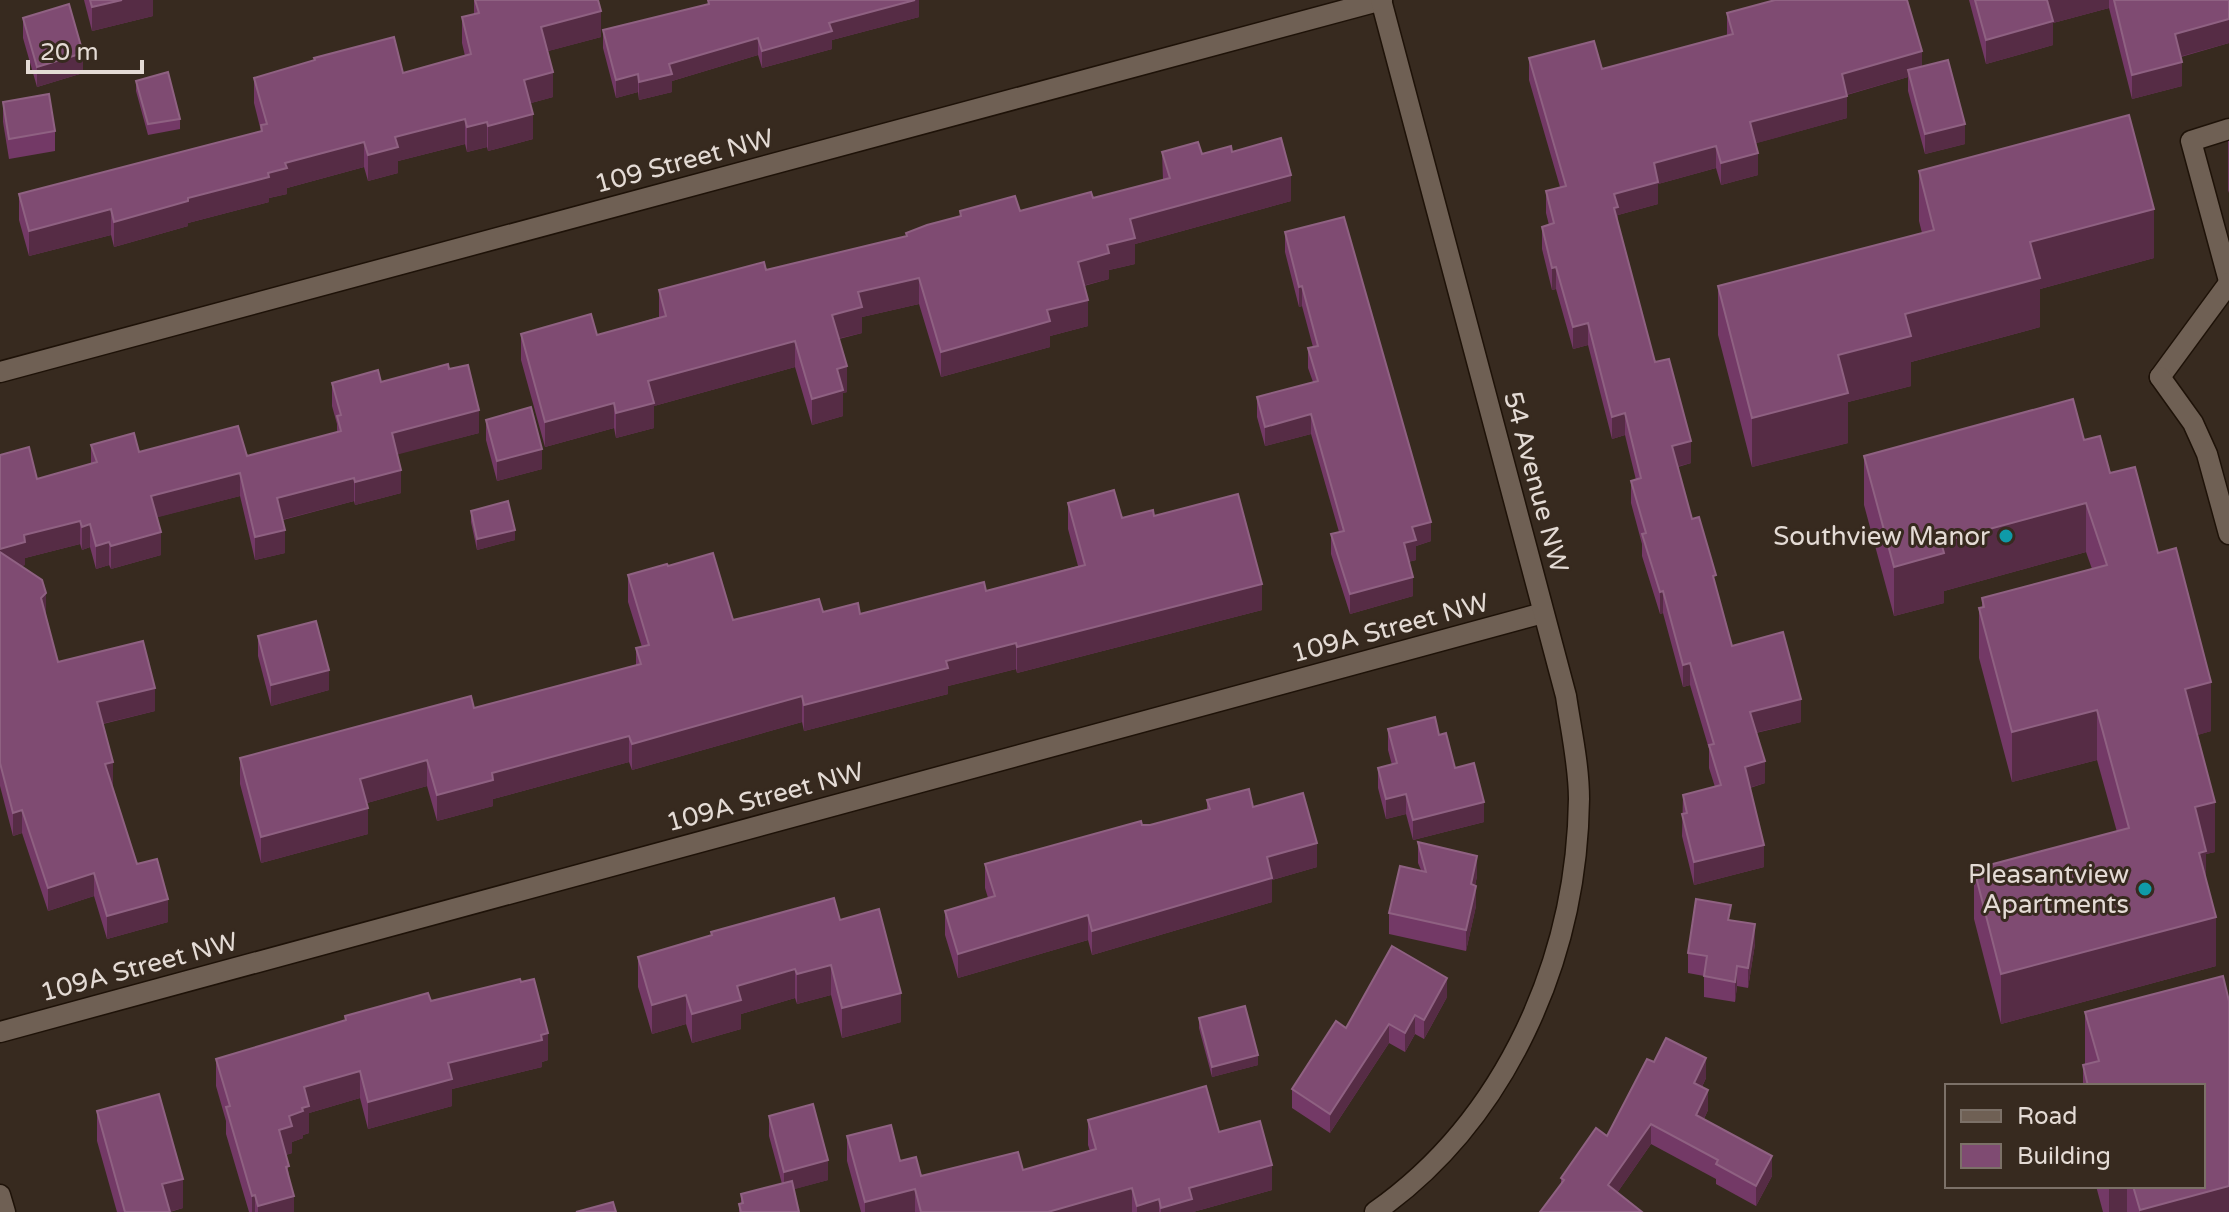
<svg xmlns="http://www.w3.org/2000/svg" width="2229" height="1212" viewBox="0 0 2229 1212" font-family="'Varela Round',sans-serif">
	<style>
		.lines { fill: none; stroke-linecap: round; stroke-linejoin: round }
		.lane-casing { stroke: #1e1208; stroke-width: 23 }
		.street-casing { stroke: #1e1208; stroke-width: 23 }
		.secondary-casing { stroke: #1e1208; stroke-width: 23 }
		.lane { stroke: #6f6054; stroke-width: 20 }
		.street { stroke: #6f6054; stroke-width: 20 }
		.secondary { stroke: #6f6054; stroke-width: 20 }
		.wall { fill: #733966 }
		.shaded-wall { fill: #562c45 }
		.building { fill: #7f4b72; stroke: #8f6182; stroke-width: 2 }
		.culture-dot { fill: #0f9aa8; stroke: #372a1f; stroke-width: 3 }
		.labels { text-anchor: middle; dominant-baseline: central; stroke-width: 6; stroke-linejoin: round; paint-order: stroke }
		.street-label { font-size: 26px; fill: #e4dbd5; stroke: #372a1f }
		.poi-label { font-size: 26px; fill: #e4dbd5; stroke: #372a1f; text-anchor: end }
	</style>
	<rect width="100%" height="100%" fill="#372a1f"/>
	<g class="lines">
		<g class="lane-casing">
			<g id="lane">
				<polyline points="2229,129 2191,141 2229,281"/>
				<polyline points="2160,377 2229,283"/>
			</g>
		</g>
		<g class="street-casing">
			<g id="street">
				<polyline points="0,372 1382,0"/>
				<polyline points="2160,377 2193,423 2207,454 2229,534"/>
				<polyline points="0,1032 1543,613"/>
				<path d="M1375 1212C1507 1119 1577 958 1579 799 1579 765 1571 730 1566 696L1381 0"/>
			</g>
		</g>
		<g class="secondary-casing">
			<polyline id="secondary" points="0,1195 5,1212"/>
		</g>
		<use href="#lane" class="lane"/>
		<use href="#street" class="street"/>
		<use href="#secondary" class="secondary"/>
	</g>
	<g class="wall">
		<polygon points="84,0 153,0 153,16 92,31"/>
		<polygon points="474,0 598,0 601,37 548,51 553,97 531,103 533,139 488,151 487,147 467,152 465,144 398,161 398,173 368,181 364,167 287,188 287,194 269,198 269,202 188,223 188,226 114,247 111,235 29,256 19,220 19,194 261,131 254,103 254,78 403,73 465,56 462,43 462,17 474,14"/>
		<polygon points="708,0 919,0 919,17 832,40 832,49 762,68 758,55 672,81 672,92 639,100 638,92 616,98 603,48 603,30 708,4"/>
		<polygon points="1969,0 2229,0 2229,43 2181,57 2182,86 2132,99 2109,8 2053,23 2053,45 1986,64"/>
		<polygon points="1727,13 1922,67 1965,144 1925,154 1908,91 1908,77 1847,95 1847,118 1756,143 1758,175 1721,185 1716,168 1658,184 1658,204 1618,215 1618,222 1655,362 1691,463 1678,467 1692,519 1716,587 1732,646 1801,722 1756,733 1765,783 1750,788 1764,867 1694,885 1682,836 1683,795 1715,787 1709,768 1709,749 1690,685 1683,687 1663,613 1660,614 1642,556 1642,544 1631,503 1631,481 1636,480 1625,435 1612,439 1588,345 1573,349 1556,289 1552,290 1542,249 1542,227 1549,225 1546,213 1546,191 1560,187 1529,80 1529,58 1602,69 1727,36"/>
		<polygon points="23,18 83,73 37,87 23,38"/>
		<polygon points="136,81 180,119 180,129 148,135 136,91"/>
		<polygon points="3,102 55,131 55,151 9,159 3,122"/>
		<polygon points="2228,141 2229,141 2229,193 2228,190"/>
		<polygon points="1162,152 1202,154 1232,152 1291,201 1135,244 1135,264 1109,270 1109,279 1084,286 1088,326 1050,336 1050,347 941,377 919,304 862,317 862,333 839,339 847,392 843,393 843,416 812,425 795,367 654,406 654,428 616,438 614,428 545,447 521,360 521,334 597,335 659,317 659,290 766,270 906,236 906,233 960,216 960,211 1020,211 1093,198 1163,180"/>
		<polygon points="1919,171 2154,258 2040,289 2040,327 1911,362 1911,386 1848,402 1848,443 1752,467 1718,335 1718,286 1922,233 1919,221"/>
		<polygon points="1285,232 1431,541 1416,546 1416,560 1408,562 1413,596 1350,614 1331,554 1331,534 1339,532 1311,434 1265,446 1257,417 1257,397 1313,382 1308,368 1308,348 1313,347 1302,306 1299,307 1285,252"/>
		<polygon points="449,369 479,433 397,454 401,493 355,505 354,501 283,520 285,553 255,560 240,496 157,517 161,555 111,569 109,565 96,569 90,547 82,550 80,544 25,558 25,565 21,566 46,615 58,662 155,711 103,724 112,785 137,864 168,922 107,939 94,896 48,911 22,833 13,836 0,786 0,455 37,479 91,464 91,445 139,452 247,456 337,432 337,424 332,406 332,383 381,382"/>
		<polygon points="486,420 542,469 497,481 486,440"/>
		<polygon points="2084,440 2110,473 2158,553 2211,731 2197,735 2215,852 2206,854 2206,879 2216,966 2001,1024 1974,919 1974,869 2117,832 2097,760 2012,782 1979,658 1979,608 1982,607 1982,598 2092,569 2086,552 1944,591 1944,603 1894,616 1864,505 1864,456"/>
		<polygon points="1068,503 1122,518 1154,516 1262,610 1017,673 1016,669 948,686 948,694 804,731 802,722 632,770 629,762 493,799 493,806 437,821 427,786 367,803 368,834 261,863 240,784 240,758 474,708 636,665 636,648 642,647 628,602 628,575 668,566 733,620 823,612 860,614 986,591 1078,566 1068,529"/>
		<polygon points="471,511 515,540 477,550 471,522"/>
		<polygon points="258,636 329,690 271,706 258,656"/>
		<polygon points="1388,729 1439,735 1484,822 1413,840 1406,814 1386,819 1378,788 1378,768 1392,765 1388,750"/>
		<polygon points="1207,800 1253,807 1317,867 1272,880 1272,902 1092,955 1088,940 958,978 945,935 945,911 988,898 985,888 985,864 1142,825 1150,825 1207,809"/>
		<polygon points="1418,842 1477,876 1475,886 1476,906 1466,951 1389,934 1389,913 1421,870 1418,863"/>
		<polygon points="840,920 901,1022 842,1038 831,995 797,1004 795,998 741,1014 741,1029 692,1043 686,1024 652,1034 638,987 638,957 711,936 711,932"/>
		<polygon points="1731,920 1755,944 1748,988 1737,986 1735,1002 1704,997 1704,976 1688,973 1688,953"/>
		<polygon points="2223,976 2229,1001 2229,1212 2103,1212 2096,1186 2203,1186 2203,1086 2083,1086 2083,1065 2085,1065 2085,1012"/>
		<polygon points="1447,997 1424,1039 1415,1034 1405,1052 1389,1043 1330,1133 1292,1108 1292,1089 1346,1028"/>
		<polygon points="431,1001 548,1060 542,1062 542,1067 452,1089 452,1106 368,1129 360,1098 309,1113 309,1133 303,1135 303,1138 292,1142 292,1153 286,1155 294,1212 249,1212 226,1134 226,1121 216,1086 216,1059 345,1020 345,1016"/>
		<polygon points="1199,1018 1258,1065 1212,1077 1199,1028"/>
		<polygon points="1654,1062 1706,1078 1702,1087 1708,1110 1704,1119 1772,1176 1756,1206 1716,1184 1716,1179 1651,1144 1617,1193 1561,1184 1561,1178 1607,1136"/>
		<polygon points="97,1111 183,1208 170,1212 117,1212 97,1141"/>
		<polygon points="769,1116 828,1180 794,1189 799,1212 739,1212 739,1204 741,1204 741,1194 782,1184 769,1136"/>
		<polygon points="1088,1120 1219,1132 1272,1190 1193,1212 861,1212 847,1161 847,1136 921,1176 1023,1170 1090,1151 1088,1145"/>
	</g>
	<g class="shaded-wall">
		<polygon points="122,0 153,0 153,16 92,31 92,7"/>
		<polygon points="915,0 919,0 919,17 832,40 832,49 762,68 762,51 829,23"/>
		<polygon points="2047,0 2109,0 2109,8 2053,23 2053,45 1986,64 1986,40"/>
		<polygon points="601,11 601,37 541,53 541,27"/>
		<polygon points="2229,19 2229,43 2175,58 2175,34"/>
		<polygon points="758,38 758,55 672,81 672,92 639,100 639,82 669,64"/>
		<polygon points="1922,51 1922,73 1908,70 1908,77 1842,96 1842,74"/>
		<polygon points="83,53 83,73 37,87 37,67"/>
		<polygon points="2182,62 2182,86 2132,99 2132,75"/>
		<polygon points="553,72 553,97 524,105 524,80"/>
		<polygon points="638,74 638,92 616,98 616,80"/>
		<polygon points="1847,96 1847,118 1750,145 1750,122"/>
		<polygon points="533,114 533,139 488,151 488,126"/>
		<polygon points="465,119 465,144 398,161 398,173 368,181 368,155 395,137"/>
		<polygon points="487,122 487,147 467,152 467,127"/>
		<polygon points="1965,124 1965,144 1925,154 1925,134"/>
		<polygon points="364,142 364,167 287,188 287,194 269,198 269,202 188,223 188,226 114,247 114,222 188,198 268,173 285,163"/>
		<polygon points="1716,146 1716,168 1658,184 1658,204 1618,215 1618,229 1614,230 1614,194 1654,163"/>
		<polygon points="1758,153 1758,175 1721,185 1721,163"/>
		<polygon points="1291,175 1291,201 1135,244 1135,264 1109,270 1109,279 1078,287 1078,262 1107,245 1130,219"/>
		<polygon points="111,209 111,235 29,256 29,231"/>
		<polygon points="2154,209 2154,258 2040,289 2040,327 1911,362 1911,386 1848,402 1848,443 1752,467 1752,418 1838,355 1905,314 2030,242"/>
		<polygon points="1556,267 1556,289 1552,290 1552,268"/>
		<polygon points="919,278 919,304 862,317 862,333 832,340 832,315 858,292"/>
		<polygon points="1302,286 1302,306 1299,307 1299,287"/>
		<polygon points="1088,300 1088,326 1050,336 1050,347 941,377 941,352 1047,310"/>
		<polygon points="1588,323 1588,345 1573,349 1573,327"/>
		<polygon points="795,341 795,367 654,406 654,428 616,438 616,413 648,381"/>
		<polygon points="847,366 847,392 843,393 843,416 812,425 812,399 837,369"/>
		<polygon points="614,403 614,428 545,447 545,422"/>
		<polygon points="479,410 479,433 392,456 392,433"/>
		<polygon points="1625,413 1625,435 1612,439 1612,417"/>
		<polygon points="1311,414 1311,434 1265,446 1265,427"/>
		<polygon points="1691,441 1691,463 1672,468 1672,446"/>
		<polygon points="542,449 542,469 497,481 497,461"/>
		<polygon points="401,470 401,493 355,505 355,482"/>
		<polygon points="240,473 240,496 151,519 151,496"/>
		<polygon points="354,478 354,501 277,521 277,498"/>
		<polygon points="2086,503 2086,552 1944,591 1944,603 1894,616 1894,567 1941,542"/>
		<polygon points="80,521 80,544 25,558 25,565 0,572 0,549 24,535"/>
		<polygon points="1431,522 1431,541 1416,546 1416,560 1404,563 1404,543 1412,527"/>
		<polygon points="90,524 90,547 82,550 82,527"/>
		<polygon points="285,530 285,553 255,560 255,537"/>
		<polygon points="515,530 515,540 477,550 477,539"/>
		<polygon points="161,532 161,555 111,569 111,546"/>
		<polygon points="109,542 109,565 96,569 96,546"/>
		<polygon points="1413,577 1413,596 1350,614 1350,594"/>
		<polygon points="1262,584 1262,610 1017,673 1017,647"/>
		<polygon points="1663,591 1663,613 1660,614 1660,592"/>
		<polygon points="46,593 46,616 41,598"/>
		<polygon points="1016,643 1016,669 948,686 948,694 804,731 804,705 946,661"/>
		<polygon points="1690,663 1690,685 1683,687 1683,665"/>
		<polygon points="329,670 329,690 271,706 271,685"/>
		<polygon points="2211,682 2211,731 2185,739 2185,689"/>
		<polygon points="155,688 155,711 97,725 97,702"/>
		<polygon points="802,696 802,722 632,770 632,744"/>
		<polygon points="1801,699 1801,722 1750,734 1750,712"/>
		<polygon points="2097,710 2097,760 2012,782 2012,732"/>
		<polygon points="629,736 629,762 493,799 493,806 437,821 437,795 492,773"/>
		<polygon points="427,760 427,786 360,805 360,779"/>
		<polygon points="1765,761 1765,783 1745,789 1745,767"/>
		<polygon points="113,762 113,785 105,787 105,764"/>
		<polygon points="1406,794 1406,814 1386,819 1386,799"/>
		<polygon points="1484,802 1484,822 1413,840 1413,820"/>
		<polygon points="2215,802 2215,852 2206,854 2206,900 2199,902 2195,807"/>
		<polygon points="368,808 368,834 261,863 261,837"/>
		<polygon points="22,810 22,833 13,836 13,813"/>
		<polygon points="1317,843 1317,867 1272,880 1272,902 1092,955 1092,931 1267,857"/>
		<polygon points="1764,845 1764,867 1694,885 1694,862"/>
		<polygon points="1477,856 1477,876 1471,905 1471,884"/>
		<polygon points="94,873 94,896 48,911 48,888"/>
		<polygon points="1476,886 1476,906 1466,951 1466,930"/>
		<polygon points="168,899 168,922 107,939 107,916"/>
		<polygon points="1088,915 1088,940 958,978 958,954"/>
		<polygon points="2216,917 2216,966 2001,1024 2001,974"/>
		<polygon points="1755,924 1755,944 1748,988 1748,968"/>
		<polygon points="831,965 831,995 797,1004 797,974"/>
		<polygon points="1737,966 1737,986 1735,1002 1735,982"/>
		<polygon points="795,969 795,998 741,1014 741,1029 692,1043 692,1014 737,986"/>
		<polygon points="1447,978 1447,997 1424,1039 1424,1020"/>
		<polygon points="901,993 901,1022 842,1038 842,1008"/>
		<polygon points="686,995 686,1024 652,1034 652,1005"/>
		<polygon points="1415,1015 1415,1034 1405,1052 1405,1033"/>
		<polygon points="1389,1024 1389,1043 1330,1133 1330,1114"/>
		<polygon points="548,1033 548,1060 542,1062 542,1067 452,1089 452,1106 368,1129 368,1102 448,1063"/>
		<polygon points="1258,1055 1258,1065 1212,1077 1212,1067"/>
		<polygon points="1706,1058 1706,1078 1694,1103 1694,1083"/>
		<polygon points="360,1071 360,1098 309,1113 309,1133 303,1135 303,1138 292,1142 292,1153 279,1157 279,1130 289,1116 304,1087"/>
		<polygon points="1708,1090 1708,1110 1696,1135 1696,1115"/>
		<polygon points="1651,1124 1651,1144 1608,1206 1608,1185"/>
		<polygon points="1772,1156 1772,1176 1756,1206 1756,1186"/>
		<polygon points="828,1160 828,1180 784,1192 784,1172"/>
		<polygon points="1272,1165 1272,1190 1193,1212 1161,1212 1161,1208 1189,1188"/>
		<polygon points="183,1179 183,1208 168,1212 162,1184"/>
		<rect x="2109" y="1186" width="18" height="26"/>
		<polygon points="2229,1186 2229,1212 2140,1212 2140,1210"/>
		<polygon points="1132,1188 1132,1212 1048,1212"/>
		<polygon points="915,1189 915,1212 865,1212 865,1202"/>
		<polygon points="255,1195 255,1212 252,1212 252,1196"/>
		<polygon points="294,1196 294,1212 258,1212 258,1206"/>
		<polygon points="1159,1199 1159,1212 1137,1212 1137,1206"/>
	</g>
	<g class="building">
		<polygon points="90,0 122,0 92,7"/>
		<polygon points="475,0 598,0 601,11 541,27 553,72 524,80 533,114 488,126 487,122 467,127 465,119 395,137 398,147 368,155 364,142 285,163 287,168 268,173 269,177 188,198 188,201 114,222 111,209 29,231 19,194 262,131 261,125 267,124 254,78 315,60 314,58 394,37 403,73 471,54 462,17 479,13"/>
		<polygon points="708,0 915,0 829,23 832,31 762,51 758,38 669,64 672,74 639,82 638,74 616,80 603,30 709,4"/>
		<polygon points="1775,0 1907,0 1922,51 1842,74 1847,96 1750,122 1758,153 1721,163 1716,146 1654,163 1658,182 1614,194 1618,207 1614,208 1655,362 1669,359 1691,441 1672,446 1692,519 1699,517 1716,575 1713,576 1732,646 1783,632 1801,699 1750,712 1765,761 1745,767 1764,845 1694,862 1682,814 1687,813 1683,795 1721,785 1709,745 1714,744 1690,663 1683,665 1663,591 1660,592 1642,534 1646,533 1631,481 1641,478 1625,413 1612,417 1588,323 1573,327 1556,267 1552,268 1542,227 1554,223 1546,191 1566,186 1529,58 1594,41 1602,69 1733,34 1727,13"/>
		<polygon points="1975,0 2047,0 2053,21 1986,40"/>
		<polygon points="2114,0 2229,0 2229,19 2175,34 2182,62 2132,75"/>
		<polygon points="69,4 83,53 37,67 23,18"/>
		<polygon points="1948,60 1965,124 1925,134 1908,70"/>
		<polygon points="168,72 180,119 148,124 136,81"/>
		<polygon points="49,94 55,131 9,139 3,102"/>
		<polygon points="2129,115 2154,209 2030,242 2040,278 1905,314 1911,336 1838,355 1848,393 1752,418 1718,286 1934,230 1919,171"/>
		<polygon points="1281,138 1291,175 1130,219 1135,238 1107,245 1109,253 1078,262 1088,300 1047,310 1050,321 941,352 919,278 858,292 862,307 832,315 847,366 837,369 843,390 812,399 795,341 648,381 654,403 616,413 614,403 545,422 521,334 591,314 597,335 666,316 659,290 764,262 766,270 907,236 906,233 927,225 961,216 960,211 1015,196 1020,211 1091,192 1093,198 1170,178 1162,152 1198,142 1202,154 1231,146 1232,152"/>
		<polygon points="1344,217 1431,522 1412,527 1416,540 1404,543 1413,577 1350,594 1331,534 1344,531 1311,414 1265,427 1257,397 1318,381 1308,348 1318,346 1302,286 1299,287 1285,232"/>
		<polygon points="448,364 449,369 468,365 479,410 392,433 401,470 355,482 354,478 277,498 285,530 255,537 240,473 151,496 161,532 111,546 109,542 96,546 90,524 82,527 80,521 24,535 25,542 0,549 0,455 29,447 37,479 97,462 91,445 134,433 139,452 238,426 247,456 341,431 337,416 341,415 332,383 378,370 381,382"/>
		<polygon points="2073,399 2084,440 2100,436 2110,473 2135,467 2158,553 2176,548 2211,682 2185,689 2215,802 2195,807 2206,851 2199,853 2216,917 2001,974 1974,869 2129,828 2097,710 2012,732 1979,608 1984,607 1982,598 2107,565 2086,503 1941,542 1944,553 1894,567 1864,456"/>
		<polygon points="531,407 542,449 497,461 486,420"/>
		<polygon points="1114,490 1122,518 1153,510 1154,516 1238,494 1262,584 1017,647 1016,643 946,661 948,668 804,705 802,696 632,744 629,736 492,773 493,780 437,795 427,760 360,779 368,808 261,837 240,758 471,696 474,708 641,664 636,648 649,645 628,575 667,564 668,566 713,553 733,620 819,599 823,612 858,603 860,614 984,582 986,591 1085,565 1068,503"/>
		<polygon points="508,501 515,530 477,539 471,511"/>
		<polygon points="0,552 42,580 46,593 41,598 58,662 143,641 155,688 97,702 113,762 105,764 137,864 157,859 168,899 107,916 94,873 48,888 22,810 13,813 0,763"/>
		<polygon points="316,621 329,670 271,685 258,636"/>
		<polygon points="1435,717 1439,735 1446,733 1455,768 1474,763 1484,802 1413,820 1406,794 1386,799 1378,768 1397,763 1388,729"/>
		<polygon points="1249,789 1253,807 1303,793 1317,843 1267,857 1272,878 1092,931 1088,915 958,954 945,911 995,896 985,864 1141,821 1142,825 1150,825 1210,809 1207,800"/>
		<polygon points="1418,842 1477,856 1471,884 1476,886 1466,930 1389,913 1400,866 1426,872"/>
		<polygon points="834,898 840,920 879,909 901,993 842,1008 831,965 797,974 795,969 737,986 741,1000 692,1014 686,995 652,1005 638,957 712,935 711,932"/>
		<polygon points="1696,899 1731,905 1728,920 1755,924 1748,968 1737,966 1735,982 1704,976 1707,956 1688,953"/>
		<polygon points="1392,946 1447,978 1424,1020 1415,1015 1405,1033 1389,1024 1330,1114 1292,1089 1336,1021 1346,1028"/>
		<polygon points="2223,976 2229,1001 2229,1186 2140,1210 2133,1186 2203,1186 2203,1086 2088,1086 2083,1065 2099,1061 2085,1012"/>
		<polygon points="520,979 521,982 534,979 548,1033 541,1035 542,1040 448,1063 452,1079 368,1102 360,1071 304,1087 309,1106 302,1108 303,1111 289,1116 292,1126 279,1130 289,1166 286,1167 294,1196 258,1206 255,1195 252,1196 226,1107 230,1106 216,1059 346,1020 345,1016 428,993 431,1001"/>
		<polygon points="1245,1006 1258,1055 1212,1067 1199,1018"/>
		<polygon points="1666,1038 1706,1058 1694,1083 1708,1090 1696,1115 1772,1156 1756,1186 1716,1164 1718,1160 1651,1124 1608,1185 1642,1212 1540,1212 1564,1180 1561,1178 1596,1128 1607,1136 1647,1059 1654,1062"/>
		<polygon points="1206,1086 1219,1132 1260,1121 1272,1165 1189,1188 1192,1199 1161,1208 1159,1199 1137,1206 1132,1188 1048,1212 921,1212 915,1189 865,1202 847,1136 891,1125 900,1161 916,1157 921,1176 1018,1152 1023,1170 1096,1149 1088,1120"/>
		<polygon points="159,1094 183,1179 162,1184 170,1212 125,1212 97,1111"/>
		<polygon points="813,1104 828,1160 784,1172 769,1116"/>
		<polygon points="792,1181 799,1212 741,1212 739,1204 743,1203 741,1194"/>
		<polygon points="613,1202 616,1212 576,1212"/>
	</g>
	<g class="culture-dot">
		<circle cx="2006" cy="536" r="8"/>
		<circle cx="2145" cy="889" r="8"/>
	</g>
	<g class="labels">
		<g class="street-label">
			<text transform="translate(684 161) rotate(-15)">109 Street NW</text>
			<text transform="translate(1536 482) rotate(75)">54 Avenue NW</text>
			<text transform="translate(1390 628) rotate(-15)">109A Street NW</text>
			<text transform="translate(765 797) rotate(-15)">109A Street NW</text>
			<text transform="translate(139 967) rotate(-15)">109A Street NW</text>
		</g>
		<g class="poi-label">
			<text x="1990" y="536">Southview Manor</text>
			<text x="2129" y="874">Pleasantview<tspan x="2129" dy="30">Apartments</tspan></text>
		</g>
	</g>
	<rect x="1945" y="1084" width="260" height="104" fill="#372a1f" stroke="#7c7168" stroke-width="2"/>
	<rect x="1961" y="1110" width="40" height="12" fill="#6f6054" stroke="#7c7168" stroke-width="2"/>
	<text x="2017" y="1124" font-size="24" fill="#e4dbd5">Road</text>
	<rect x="1961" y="1144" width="40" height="24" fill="#7f4b72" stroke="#7c7168" stroke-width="2"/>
	<text x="2017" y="1164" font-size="24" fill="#e4dbd5">Building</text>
	<path d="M28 60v12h114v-12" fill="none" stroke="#e4dbd5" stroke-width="4"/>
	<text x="40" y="60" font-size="24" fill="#e4dbd5" stroke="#372a1f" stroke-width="6" paint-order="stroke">20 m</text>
</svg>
